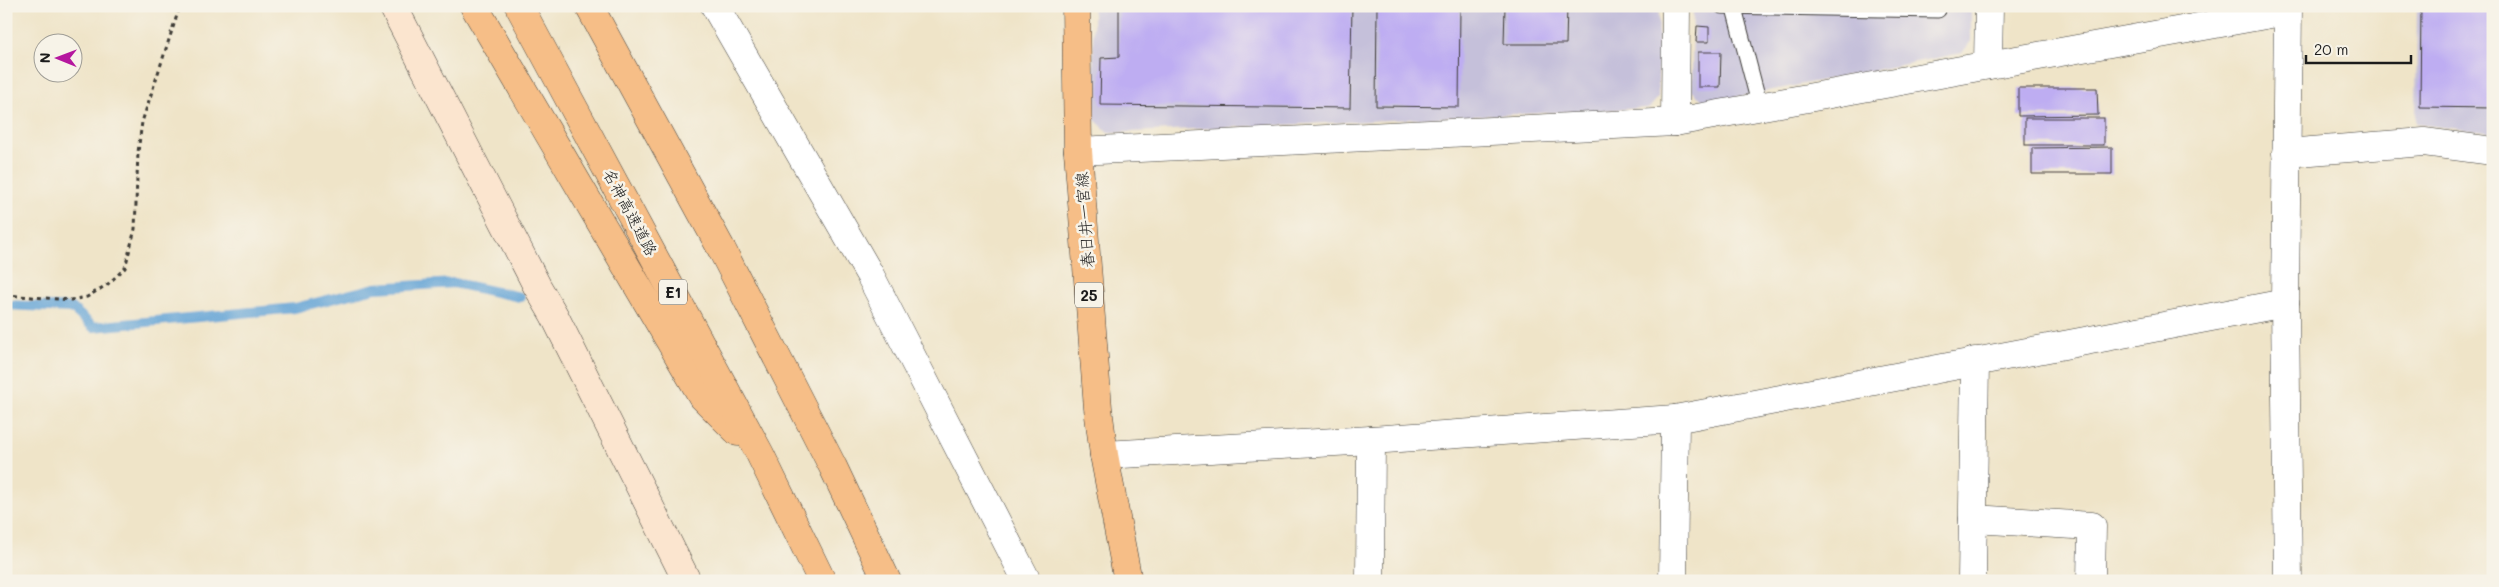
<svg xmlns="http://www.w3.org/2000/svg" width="2499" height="587" viewBox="0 0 2499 587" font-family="Mali,'Klee One',sans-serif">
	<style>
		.industrial { fill: #c5c0da }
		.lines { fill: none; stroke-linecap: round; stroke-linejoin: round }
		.stream { stroke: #62a3d5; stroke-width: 10 }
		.building { fill: #beadf2 }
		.lane-casing { stroke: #3c3a36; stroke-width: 17 }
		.street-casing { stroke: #3c3a36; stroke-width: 29 }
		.secondary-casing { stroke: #3c3a36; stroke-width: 29 }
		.primary-casing { stroke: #3c3a36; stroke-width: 29 }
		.highway-casing { stroke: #3c3a36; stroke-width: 29 }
		.path { stroke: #3c3a36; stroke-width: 3; stroke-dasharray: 4 4; stroke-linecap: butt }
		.lane { stroke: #fff; stroke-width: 15 }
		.street { stroke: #fff; stroke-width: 28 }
		.secondary { stroke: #fbe5cf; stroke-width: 28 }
		.primary { stroke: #f6be87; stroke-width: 28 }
		.highway { stroke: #f6be87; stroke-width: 28 }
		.labels { text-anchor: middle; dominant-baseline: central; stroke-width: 5; stroke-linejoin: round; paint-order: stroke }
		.shield { fill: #f7f3e8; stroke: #5e5c59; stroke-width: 1 }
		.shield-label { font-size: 15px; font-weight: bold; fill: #1c1c1c }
		.street-label { font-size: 16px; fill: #1c1c1c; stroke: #f7f3e8 }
	</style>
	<rect width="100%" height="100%" fill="#f7f3e8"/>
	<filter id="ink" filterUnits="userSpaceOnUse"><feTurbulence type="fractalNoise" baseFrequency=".02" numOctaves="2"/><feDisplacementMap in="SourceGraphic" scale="10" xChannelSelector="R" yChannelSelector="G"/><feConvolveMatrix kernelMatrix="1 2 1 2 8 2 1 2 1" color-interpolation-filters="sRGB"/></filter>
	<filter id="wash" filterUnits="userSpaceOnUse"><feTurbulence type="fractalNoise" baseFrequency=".0096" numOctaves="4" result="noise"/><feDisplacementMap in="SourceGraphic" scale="20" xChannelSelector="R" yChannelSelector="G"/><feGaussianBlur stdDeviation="1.12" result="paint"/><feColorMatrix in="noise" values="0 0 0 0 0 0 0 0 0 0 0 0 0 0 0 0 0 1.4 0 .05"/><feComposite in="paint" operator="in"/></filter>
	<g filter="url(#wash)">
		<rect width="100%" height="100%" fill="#efe4c8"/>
		<g class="industrial">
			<polygon points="1093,6 1659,6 1658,98 1649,108 1109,133 1094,119"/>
			<polygon points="1693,6 1971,6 1971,41 1962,53 1706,103 1692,91"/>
			<polygon points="2417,6 2493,6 2493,133 2416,124"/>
		</g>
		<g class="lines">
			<polyline class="stream" points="6,305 72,308 93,327 295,308 375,288 454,283 520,297"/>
		</g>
		<g id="blocks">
			<g class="building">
				<polygon points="1119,6 1352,6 1350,108 1100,105 1101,58 1119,57"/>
				<polygon points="1377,6 1460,6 1459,107 1376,106"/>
				<polygon points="1505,6 1567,6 1566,44 1504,44"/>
				<polygon points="2421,6 2493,6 2493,108 2420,107"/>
				<polygon points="1697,26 1709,27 1709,42 1696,42"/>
				<polygon points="1698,52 1721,52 1720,87 1698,87"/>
				<polygon points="2018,88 2097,88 2098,115 2018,116"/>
				<rect x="2025" y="118" width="79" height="27"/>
				<polygon points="2112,147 2112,174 2032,174 2032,148"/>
			</g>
		</g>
	</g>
	<g filter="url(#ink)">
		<use href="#blocks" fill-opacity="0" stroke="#3c3a36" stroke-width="1"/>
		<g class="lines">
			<g class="lane-casing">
				<g id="lane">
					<polyline points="1722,6 1938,10 1938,6"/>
					<polyline points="1734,8 1760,107"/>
				</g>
			</g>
			<g class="street-casing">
				<g id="street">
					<polyline points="715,6 870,275 1027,581"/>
					<polyline points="2288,6 2285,303 2288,581"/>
					<polyline points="1988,65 1989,6"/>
					<polyline points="1675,122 1676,6"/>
					<polyline points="1078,151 1675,122 2287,11"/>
					<polyline points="2286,153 2424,142 2493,151"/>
					<polyline points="1104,455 1371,440 1675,419 2285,303"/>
					<polyline points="1973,519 2092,526 2091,581"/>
					<polyline points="1370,581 1371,440"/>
					<polyline points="1673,581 1675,419"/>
					<polyline points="1972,581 1975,361"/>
				</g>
			</g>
			<g class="secondary-casing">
				<polyline id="secondary" points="393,6 537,286 554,315 687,581"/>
			</g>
			<g class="primary-casing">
				<polyline id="primary" points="1076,6 1078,151 1098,408 1104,455 1128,581"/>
			</g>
			<g class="highway-casing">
				<g id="highway">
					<polyline points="474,6 702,396 738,432"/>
					<polyline points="519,6 760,454 822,581"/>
					<polyline points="589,6 722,250 833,467 887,581"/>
				</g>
			</g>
			<polyline class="path" points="6,295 71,300 87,297 108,284 125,268 135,229 138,152 142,122 180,6"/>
			<use href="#lane" class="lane"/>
			<use href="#street" class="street"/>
			<use href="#secondary" class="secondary"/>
			<use href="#primary" class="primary"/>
			<use href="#highway" class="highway"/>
		</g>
	</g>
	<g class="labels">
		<g class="shield">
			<rect x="659" y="279.5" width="28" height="25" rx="4"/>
			<rect x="1075" y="282.5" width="28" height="25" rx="4"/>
		</g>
		<g class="shield-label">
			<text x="673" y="292">E1</text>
			<text x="1089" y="295">25</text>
		</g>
		<g class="street-label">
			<text transform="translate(631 212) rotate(62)">名神高速道路</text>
			<text transform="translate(1084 220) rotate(-94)">春日井一宮線</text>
		</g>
	</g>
	<rect width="2499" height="587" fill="none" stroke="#f7f3e8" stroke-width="25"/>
	<g transform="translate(58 58) rotate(271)"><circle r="24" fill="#f7f3e8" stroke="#9f9d96"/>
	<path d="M0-4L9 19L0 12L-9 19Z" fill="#b5179e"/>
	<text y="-8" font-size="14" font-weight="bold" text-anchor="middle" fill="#1c1c1c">N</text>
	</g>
	<path d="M2306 55v8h105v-8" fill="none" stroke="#1c1c1c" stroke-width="2.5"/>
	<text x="2314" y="55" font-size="15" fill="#1c1c1c" stroke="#f7f3e8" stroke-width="4" paint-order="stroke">20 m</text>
</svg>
